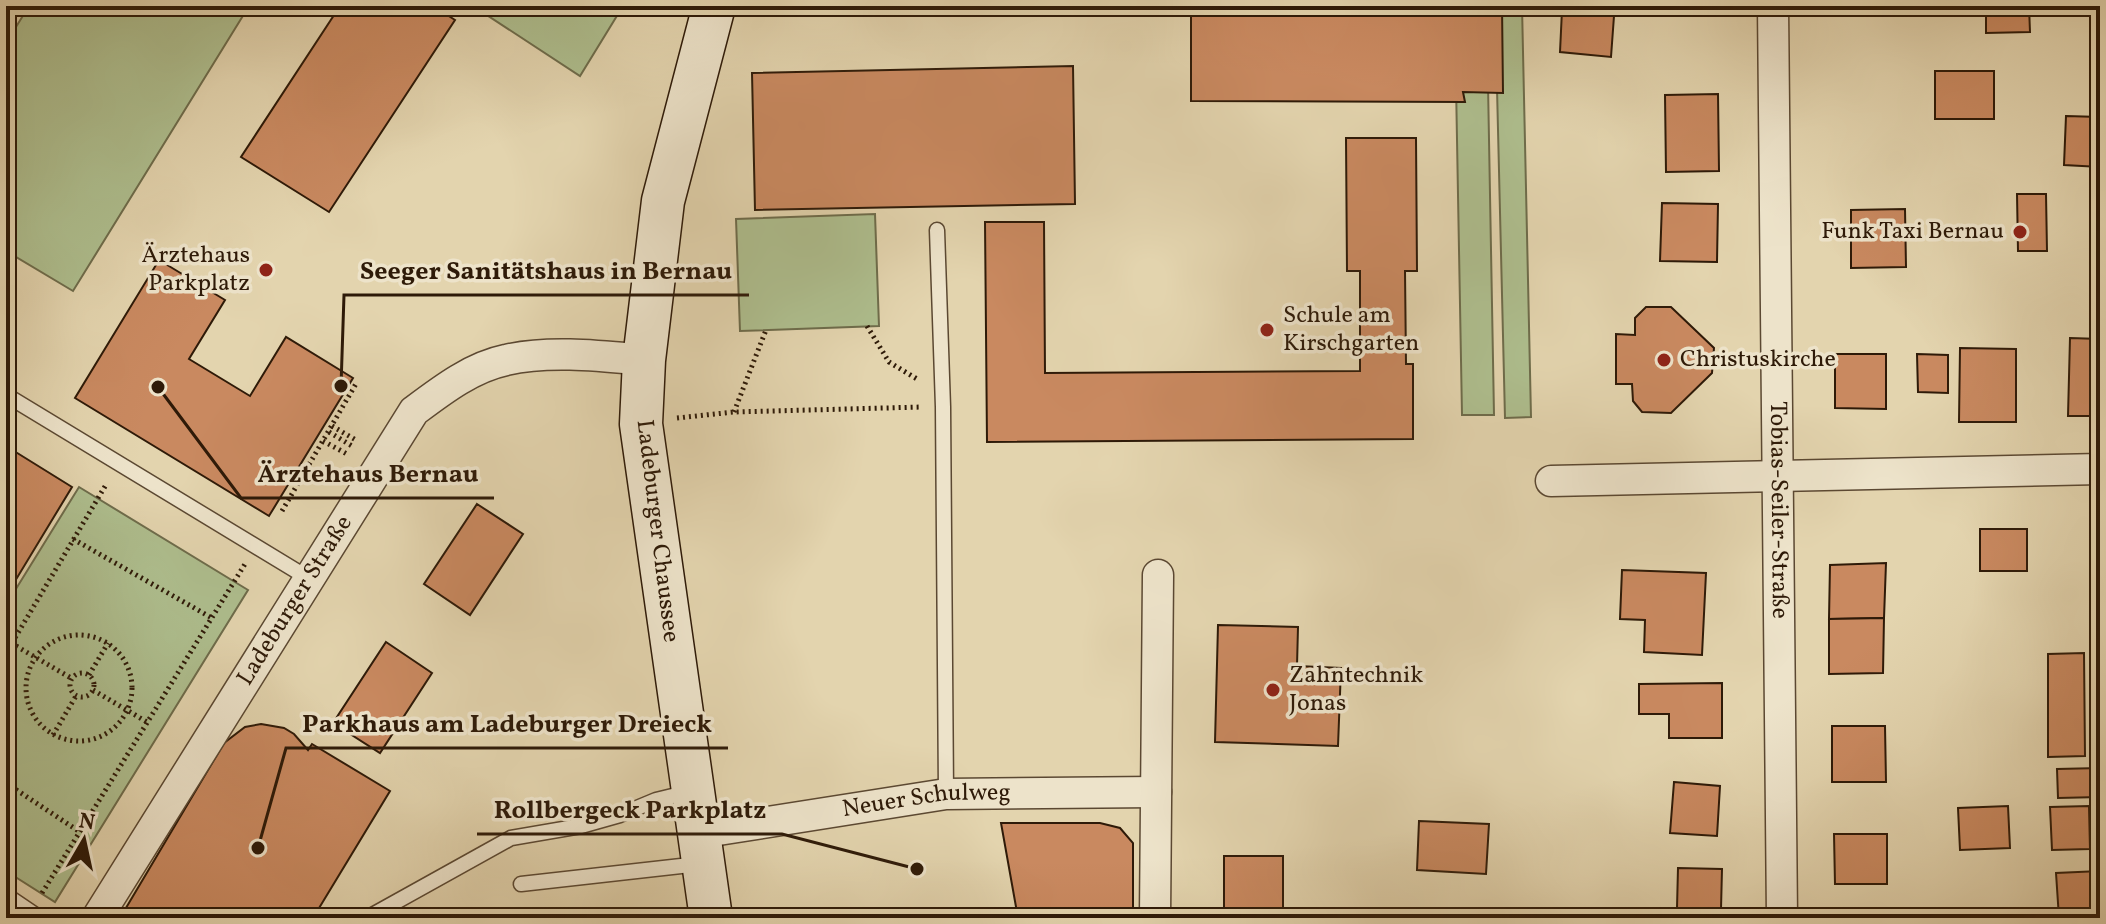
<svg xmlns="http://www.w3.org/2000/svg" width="2106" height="924" viewBox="0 0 2106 924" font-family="Vollkorn,serif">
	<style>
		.green { fill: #aebe8e; stroke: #6e6c4b; stroke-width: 2 }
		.building { fill: #c98960; stroke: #2e1a08; stroke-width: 2 }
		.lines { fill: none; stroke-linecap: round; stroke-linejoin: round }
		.lane-casing { stroke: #5b4832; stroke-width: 17 }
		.street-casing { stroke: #5b4832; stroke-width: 33 }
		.secondary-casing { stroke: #2e1a08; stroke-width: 45 }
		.path { stroke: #2e1a08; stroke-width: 5; stroke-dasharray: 2 4; stroke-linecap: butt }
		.lane { stroke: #ede3ca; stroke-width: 14 }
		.street { stroke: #ede3ca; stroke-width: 30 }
		.secondary { stroke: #ede3ca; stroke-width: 42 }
		.poi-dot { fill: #8f2418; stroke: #ede3ca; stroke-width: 3 }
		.labels { text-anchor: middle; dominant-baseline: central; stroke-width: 7; stroke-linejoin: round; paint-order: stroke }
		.poi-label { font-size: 24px; fill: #2e1a08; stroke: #ede3ca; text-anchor: start }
		.street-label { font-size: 24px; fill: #2e1a08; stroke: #ede3ca }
		.leader { fill: none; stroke: #2e1a08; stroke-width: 3 }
		.callout-dot { fill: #2e1a08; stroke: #ede3ca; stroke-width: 3 }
		.callout-label { font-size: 26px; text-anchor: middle; font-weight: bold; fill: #2e1a08; stroke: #ede3ca; stroke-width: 7; stroke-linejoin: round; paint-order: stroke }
	</style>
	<rect width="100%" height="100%" fill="#e3d4ae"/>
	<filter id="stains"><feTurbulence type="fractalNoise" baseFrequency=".0025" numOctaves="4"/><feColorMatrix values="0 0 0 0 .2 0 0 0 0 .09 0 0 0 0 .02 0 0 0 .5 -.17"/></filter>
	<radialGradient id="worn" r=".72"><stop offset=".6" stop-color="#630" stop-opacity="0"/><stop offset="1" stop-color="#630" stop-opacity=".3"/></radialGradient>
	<g class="green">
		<polygon points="29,6 249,6 73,291 6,251 6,43"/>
		<polygon points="473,6 623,6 580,76"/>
		<polygon points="1495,6 1522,6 1531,417 1505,418"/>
		<polygon points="1456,84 1488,84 1494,415 1462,415"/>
		<polygon points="875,214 879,326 740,331 736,219"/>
		<polygon points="79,487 248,590 55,902 6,871 6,605"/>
	</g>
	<g class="building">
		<polygon points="340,6 433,6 455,20 329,212 241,157"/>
		<polygon points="1191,6 1502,6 1503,93 1463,92 1465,102 1191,101"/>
		<polygon points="1986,6 2029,6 2030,32 1986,33"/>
		<polygon points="1562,10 1614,16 1611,57 1560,52"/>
		<polygon points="1073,66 1075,204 755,210 752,73"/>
		<rect x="1935" y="71" width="59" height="48"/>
		<polygon points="1718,94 1719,171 1666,172 1665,95"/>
		<polygon points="2066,116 2100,117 2100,167 2064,165"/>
		<polygon points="1346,138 1416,138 1417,271 1405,271 1406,364 1413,364 1413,439 987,442 985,222 1044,222 1045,373 1360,371 1360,271 1347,271"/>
		<polygon points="2017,194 2046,194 2047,251 2018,251"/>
		<polygon points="1662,203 1718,204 1717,262 1660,261"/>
		<polygon points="1905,209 1906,267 1851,268 1851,210"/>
		<polygon points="159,260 225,300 189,359 250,396 286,337 353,378 269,516 75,398"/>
		<polygon points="1646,307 1671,307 1714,348 1712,373 1671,413 1642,412 1633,401 1632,384 1616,384 1616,334 1635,335 1635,318"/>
		<polygon points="2070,338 2100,339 2100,416 2068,416"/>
		<polygon points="1960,348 2016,349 2016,422 1959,422"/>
		<polygon points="1835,354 1886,354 1886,409 1835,408"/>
		<polygon points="1917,354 1948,355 1948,393 1918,392"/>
		<polygon points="6,446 72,487 6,596"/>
		<polygon points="477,504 523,534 470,615 424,584"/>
		<rect x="1980" y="529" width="47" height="42"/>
		<polygon points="1886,563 1884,618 1829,619 1830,565"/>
		<polygon points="1622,570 1706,573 1702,655 1644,652 1645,620 1620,619"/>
		<polygon points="1884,618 1883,673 1829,674 1829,619"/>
		<polygon points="1218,625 1298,627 1297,666 1341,668 1338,746 1215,742"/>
		<polygon points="386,642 432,673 380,753 333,723"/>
		<polygon points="2084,653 2085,756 2048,757 2048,654"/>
		<polygon points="1722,683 1722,738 1669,738 1669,714 1639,714 1639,684"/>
		<polygon points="261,724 284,728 294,734 308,750 312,744 390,791 313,918 120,918 224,743 245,727"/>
		<polygon points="1832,726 1885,726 1886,782 1832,782"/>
		<polygon points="2100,768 2100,797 2058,798 2057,769"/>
		<polygon points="1674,782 1720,786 1717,836 1670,833"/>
		<polygon points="2008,806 2010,848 1960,850 1958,808"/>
		<polygon points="2089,806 2090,849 2052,850 2050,807"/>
		<polygon points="1419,821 1489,824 1486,874 1417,870"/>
		<polygon points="1001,823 1100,823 1120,828 1133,843 1133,918 1018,918"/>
		<polygon points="1834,834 1887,834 1887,884 1835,884"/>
		<rect x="1224" y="856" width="59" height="62"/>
		<polygon points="1678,868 1722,869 1721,909 1677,908"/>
		<polygon points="2100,871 2100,918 2059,918 2056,873"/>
	</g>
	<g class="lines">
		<g class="lane-casing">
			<g id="lane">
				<polyline points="937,230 943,407 946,794"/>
				<polyline points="6,395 308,578"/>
				<polyline points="521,884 699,864"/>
				<polyline points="6,895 40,918"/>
				<polyline points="367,918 511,838 581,826 620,815 656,800 689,792"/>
			</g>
		</g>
		<g class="street-casing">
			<g id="street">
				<path id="s1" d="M1773 6 1782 918"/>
				<polyline points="1551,481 2100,469"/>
				<path id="s2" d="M699 833 946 794 1156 792"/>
				<path id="s3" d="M97 918 414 411C442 390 472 367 506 360 549 350 601 356 644 360"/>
				<polyline points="1155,918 1158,575"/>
			</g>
		</g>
		<g class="secondary-casing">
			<polyline id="secondary" points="711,918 641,424 644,360 663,201 714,6"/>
		</g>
		<g class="path">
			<polyline points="867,326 889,362 917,379"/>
			<polyline points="734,412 766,330"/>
			<polyline points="677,418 734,412 922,407"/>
			<polyline points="332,426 356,440"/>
			<polyline points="329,432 352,446"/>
			<polyline points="323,441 347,454"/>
			<polyline points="282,511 357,382"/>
			<polyline points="73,539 212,618"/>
			<circle cx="79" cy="688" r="53"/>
			<polyline points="11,643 71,678"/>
			<polyline points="6,653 107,483"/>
			<circle cx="82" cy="685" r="12"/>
			<polyline points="89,675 108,643"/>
			<polyline points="93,690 147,722"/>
			<polyline points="53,735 76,696"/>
			<polyline points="6,783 80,832"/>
			<polyline points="42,893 245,564"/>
		</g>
		<use href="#lane" class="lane"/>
		<use href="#street" class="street"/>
		<use href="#secondary" class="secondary"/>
	</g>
	<g class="poi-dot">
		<circle cx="2020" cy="232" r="8"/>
		<circle cx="266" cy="270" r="8"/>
		<circle cx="1267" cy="330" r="8"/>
		<circle cx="1664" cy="360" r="8"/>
		<circle cx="1273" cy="690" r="8"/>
	</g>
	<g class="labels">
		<g class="poi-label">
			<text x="2004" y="232" text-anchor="end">Funk Taxi Bernau</text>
			<text x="250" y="256" text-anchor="end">Ärztehaus<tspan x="250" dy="28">Parkplatz</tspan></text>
			<text x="1283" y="316">Schule am<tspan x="1283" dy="28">Kirschgarten</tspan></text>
			<text x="1680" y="360">Christuskirche</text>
			<text x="1289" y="676">Zahntechnik<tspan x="1289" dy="28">Jonas</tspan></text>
		</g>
		<g class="street-label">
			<text stroke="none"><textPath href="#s1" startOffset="504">Tobias-Seiler-Straße</textPath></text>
			<text transform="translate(657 531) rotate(83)">Ladeburger Chaussee</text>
			<text stroke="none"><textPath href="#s3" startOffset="374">Ladeburger Straße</textPath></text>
			<text stroke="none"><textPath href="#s2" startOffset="230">Neuer Schulweg</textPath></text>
		</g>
	</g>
	<path class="leader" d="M341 386L344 295H749M158 387L241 498H494M258 848L286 748H728M917 869L782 834H477"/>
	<g class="callout-dot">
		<circle cx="341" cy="386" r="8"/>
		<circle cx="158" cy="387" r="8"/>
		<circle cx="258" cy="848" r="8"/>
		<circle cx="917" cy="869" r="8"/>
	</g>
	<g class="callout-label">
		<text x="546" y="279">Seeger Sanitätshaus in Bernau</text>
		<text x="368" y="482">Ärztehaus Bernau</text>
		<text x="507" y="732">Parkhaus am Ladeburger Dreieck</text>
		<text x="630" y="818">Rollbergeck Parkplatz</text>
	</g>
	<rect width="2106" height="924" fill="none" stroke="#e3d4ae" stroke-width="32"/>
	<rect x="8" y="8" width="2090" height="908" fill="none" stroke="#2e1a08" stroke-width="4"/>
	<rect x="16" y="16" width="2074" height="892" fill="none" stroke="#2e1a08" stroke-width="2"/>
	<g transform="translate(84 840) rotate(9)" stroke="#ede3ca" stroke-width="6" paint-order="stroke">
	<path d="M0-6L14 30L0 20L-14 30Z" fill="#2e1a08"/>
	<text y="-12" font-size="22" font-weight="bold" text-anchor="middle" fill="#2e1a08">N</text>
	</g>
	<rect width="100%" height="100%" filter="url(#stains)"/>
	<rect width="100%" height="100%" fill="url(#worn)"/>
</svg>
